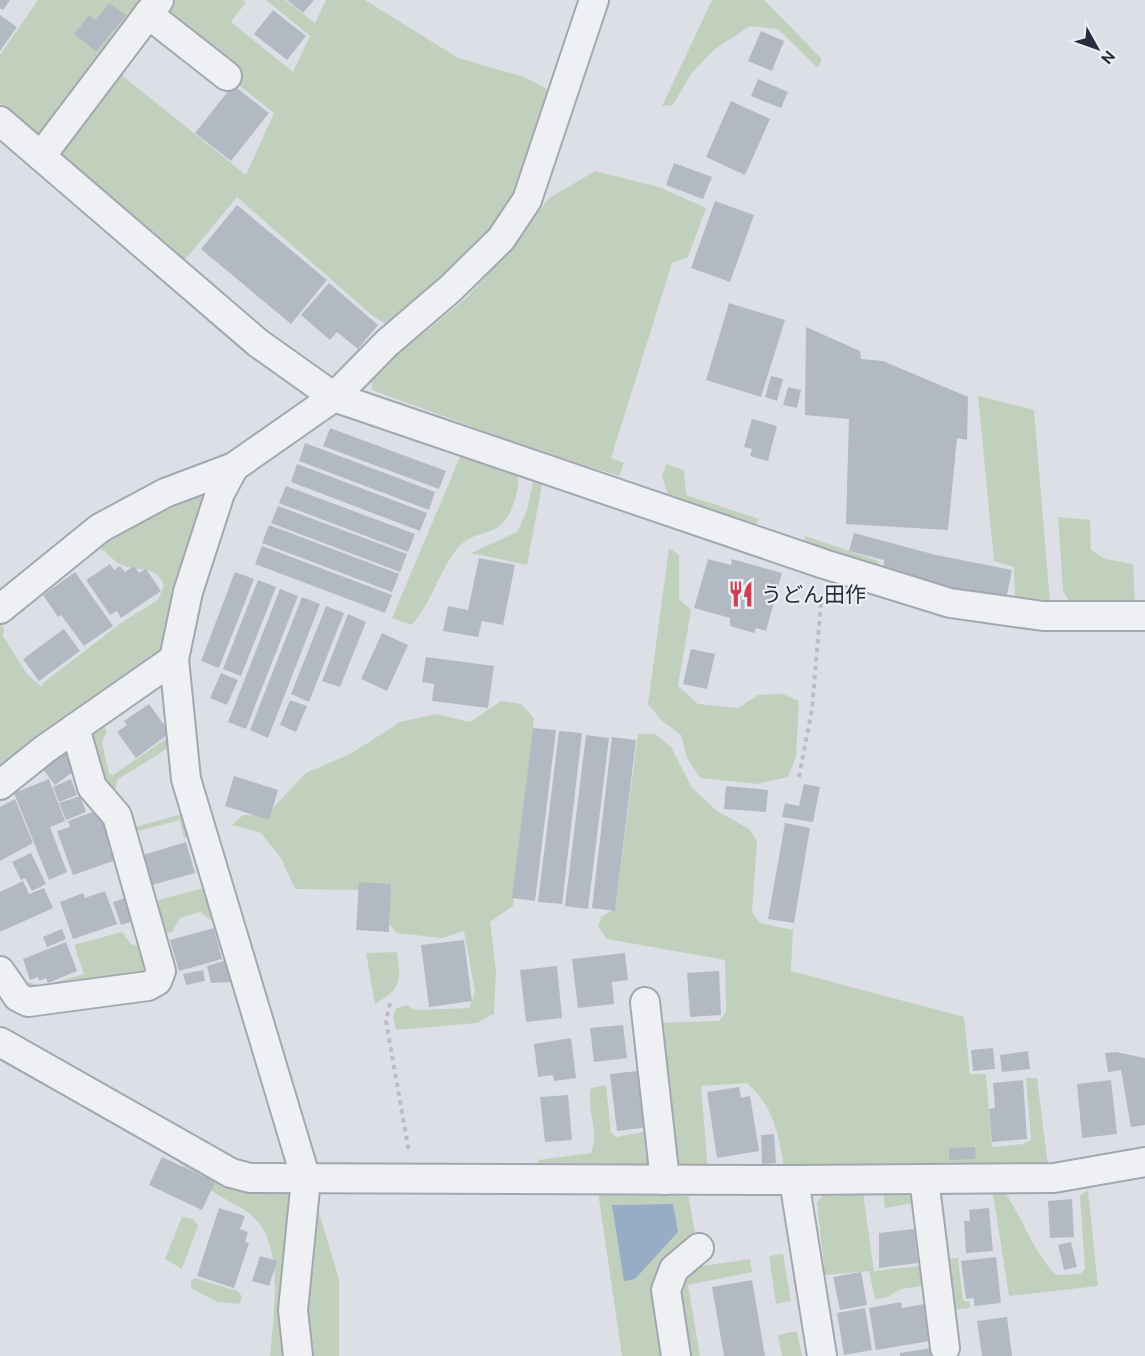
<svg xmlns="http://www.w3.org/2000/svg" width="1145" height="1356" viewBox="0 0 1145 1356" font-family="Ubuntu,'Noto Sans JP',sans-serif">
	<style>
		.green { fill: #c1d0bd; fill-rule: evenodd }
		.water { fill: #97adc6 }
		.building { fill: #b3b9c3 }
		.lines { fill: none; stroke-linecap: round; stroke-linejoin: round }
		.minor-casing { stroke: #a2a7b0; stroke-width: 32 }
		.path { stroke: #babdc4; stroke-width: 4; stroke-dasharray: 4.5 4.5; stroke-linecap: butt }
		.minor { stroke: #eef0f4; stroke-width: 28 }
		.labels { text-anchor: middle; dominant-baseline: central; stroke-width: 4.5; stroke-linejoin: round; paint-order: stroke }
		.poi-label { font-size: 21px; fill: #262d3c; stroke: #ebeef4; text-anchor: start }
	</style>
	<rect width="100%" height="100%" fill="#dce0e6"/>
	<g class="green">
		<path d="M38 0H147L40 137 0 103V55ZM109 3 125 15 96 52 74 34 89 15 96 20Z"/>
		<polygon points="174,0 243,0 246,2 231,22 293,72 310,36 266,0 285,0 315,23 326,0 365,0 458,58 524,77 547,89 528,162 505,215 480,243 391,327 373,316 237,197 183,262 57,154 119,73 246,175 274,113 232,80 171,18 170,5"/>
		<polygon points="712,0 764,0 822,59 818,68 778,29 750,26 715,49 691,74 673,105 662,106"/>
		<polygon points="595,171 659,187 706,208 688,257 672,263 611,458 624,463 619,476 547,454 372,390 371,377 389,356 424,333 465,299 511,250 548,199"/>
		<polygon points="978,396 1034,410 1050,602 1015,600 1014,567 994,561"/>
		<path d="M460 457 517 475C520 485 517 492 514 502 500 544 477 524 457 549 438 573 432 602 412 625L392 618Z"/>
		<polygon points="666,464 684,470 686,495 759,519 755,525 669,497 662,477"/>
		<polygon points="533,482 542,485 527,565 471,553 517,532 527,510"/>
		<path d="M198 497 207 499 171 651 0 774V621L4 630 3 636 27 674 42 687 43 683 121 623 158 600 164 585C154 563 137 573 120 564 114 561 107 553 101 549L100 542 115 532Z"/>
		<polygon points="1058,517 1090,520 1091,550 1105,559 1133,564 1135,603 1070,602 1063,591"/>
		<polygon points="805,536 879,561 878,569 803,545"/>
		<polygon points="669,548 679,555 679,599 691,610 678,686 698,704 738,708 758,695 783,694 799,701 796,757 788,777 757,784 700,778 687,758 681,735 661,720 648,704"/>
		<path d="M165 677 171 680 174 738 168 748 117 780 116 789 109 791C98 780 99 774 97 760 97 751 92 741 91 731L96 723 104 726 107 732 102 742 109 774 113 775 170 736 169 695 154 681Z"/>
		<polygon points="501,701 521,704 534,718 513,906 490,922 496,970 494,1014 477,1023 396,1030 393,1017 395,1009 406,1005 415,1010 469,1008 475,992 464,931 442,938 396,933 365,890 295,889 281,858 261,833 232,825 243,815 266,815 306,773 352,753 400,722 436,714 470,722"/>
		<path d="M638 734H655L671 747 692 788 717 811 749 829 757 841 752 912 760 923 793 930 791 971 964 1017 970 1074H986L992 1147 1023 1144 1031 1140 1026 1078H1037L1048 1166 784 1167C778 1132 774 1108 747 1083L701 1086 708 1170 672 1171 657 1023 719 1021 726 1012 725 960 607 939 598 926 601 917 615 909Z"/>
		<polygon points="182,814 188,837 184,838 180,820 134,832 128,829"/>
		<polygon points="208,887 217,917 212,921 200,912 180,918 172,932 163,934 151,902"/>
		<polygon points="122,932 131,944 141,947 149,977 24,993 23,981 42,986 84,974 74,945"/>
		<path d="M397 952C401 982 402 988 375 1004L366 953Z"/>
		<path d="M606 1085 611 1132 616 1137 649 1131 651 1166 539 1172 538 1160 591 1153C600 1131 586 1111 591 1088Z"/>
		<path d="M173 1146 314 1196 339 1279V1356H270C273 1317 284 1253 258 1222 246 1207 227 1202 212 1191 199 1181 187 1169 174 1158Z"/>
		<polygon points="687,1189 696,1237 662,1275 663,1356 622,1356 598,1192"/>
		<polygon points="906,1190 914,1195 914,1203 885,1208 883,1192"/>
		<path d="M1088 1190 1098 1286 1009 1296 993 1194H1006C1024 1221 1033 1252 1056 1275L1080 1274 1085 1269 1080 1196Z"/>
		<polygon points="824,1193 863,1193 874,1271 927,1265 929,1285 901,1289 888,1297 875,1299 869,1271 825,1275 817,1203"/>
		<polygon points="182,1217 193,1219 198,1226 182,1269 165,1259"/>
		<polygon points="783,1254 791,1301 776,1304 769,1256"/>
		<polygon points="958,1258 963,1300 970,1302 970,1308 952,1310 945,1259"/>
		<polygon points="700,1259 703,1266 750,1259 752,1272 688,1285 700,1356 684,1356 674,1292"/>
		<polygon points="195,1278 237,1291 242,1296 240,1304 217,1302 191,1288 191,1281"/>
		<polygon points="797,1331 802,1356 782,1356 778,1335"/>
	</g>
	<polygon class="water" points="673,1204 678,1232 635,1279 624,1281 612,1205"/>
	<g class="building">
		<polygon points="0,0 10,0 3,10 0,8"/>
		<polygon points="287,0 314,0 303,13"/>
		<polygon points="109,3 126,15 96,52 74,34 89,15 96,20"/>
		<polygon points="273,10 306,36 287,60 254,34"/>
		<polygon points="0,15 17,27 0,51"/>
		<polygon points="761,31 784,41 772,71 748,61"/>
		<polygon points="758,79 788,92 781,108 751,96"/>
		<polygon points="233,85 269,113 231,161 195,133"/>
		<polygon points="731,101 770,119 745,175 706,157"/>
		<polygon points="674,163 712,177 703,199 666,185"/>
		<polygon points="715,201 754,215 730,282 691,268"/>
		<polygon points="237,205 327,280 291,324 201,249"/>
		<polygon points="329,283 378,325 358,349 337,332 330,340 301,315"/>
		<polygon points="729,303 785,320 761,397 706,380"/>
		<polygon points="806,327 860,351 861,359 883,361 968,397 967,440 957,438 948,530 846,524 849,419 805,415"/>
		<polygon points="771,376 783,379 777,401 765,397"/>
		<polygon points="788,387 801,390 797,408 783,405"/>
		<polygon points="752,419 777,426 768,461 750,456 752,449 744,447"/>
		<polygon points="330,428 446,471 439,489 323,446"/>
		<polygon points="305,443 435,492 429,510 299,461"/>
		<polygon points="297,464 427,513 420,531 291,482"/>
		<polygon points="286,486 415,534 408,552 279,503"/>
		<polygon points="278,506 407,554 400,572 271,523"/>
		<polygon points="269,525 399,574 392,592 262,543"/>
		<polygon points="854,533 936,555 1012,570 1006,599 930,584 883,569 884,560 849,551"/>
		<polygon points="262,546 392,595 385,613 255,564"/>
		<polygon points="479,558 515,565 503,625 482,621 478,637 443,631 448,606 468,610"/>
		<polygon points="708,559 731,565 732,559 782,573 766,631 756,628 754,633 730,626 730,618 694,608"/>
		<polygon points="110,564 114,570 120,566 125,572 134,566 139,573 146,569 161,591 121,618 117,611 110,615 86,580"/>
		<polygon points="75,572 113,626 84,646 61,615 58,617 43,595"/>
		<polygon points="235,572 254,579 219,668 201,661"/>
		<polygon points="258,580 276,587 241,676 223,669"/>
		<polygon points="280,589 298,596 246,729 228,722"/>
		<polygon points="302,597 320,604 268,738 250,730"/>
		<polygon points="326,606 344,613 309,702 291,694"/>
		<polygon points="348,614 366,622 340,687 322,681"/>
		<polygon points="64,629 80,651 39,681 23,659"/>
		<polygon points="382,633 408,645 387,691 361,679"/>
		<polygon points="691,649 715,654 707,689 683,684"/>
		<polygon points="426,657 494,666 488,708 432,701 434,684 422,682"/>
		<polygon points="221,673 238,680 227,705 210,698"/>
		<polygon points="290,700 307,706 296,732 280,725"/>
		<polygon points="149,704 170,733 136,758 117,732 127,725 124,721"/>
		<polygon points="533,728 556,730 535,901 512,898"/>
		<polygon points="559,731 582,733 562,904 538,902"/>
		<polygon points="586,735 609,738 588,909 565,906"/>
		<polygon points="612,737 636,740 615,911 592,908"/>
		<polygon points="65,752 77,769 55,785 42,768"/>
		<polygon points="234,776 278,790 269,820 225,806"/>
		<polygon points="49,779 65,821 50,827 67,872 49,880 14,793"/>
		<polygon points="71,779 77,795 59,802 53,787"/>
		<polygon points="804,784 820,787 813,822 782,817 785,803 799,806"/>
		<polygon points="726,786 768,790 766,812 724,809"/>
		<polygon points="80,796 86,812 66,820 59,803"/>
		<polygon points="15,799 33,843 0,861 0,807"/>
		<polygon points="98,810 116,860 73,875 57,831 70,827 68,821"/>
		<polygon points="785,823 810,828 794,923 768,919"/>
		<polygon points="186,842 195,873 152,885 143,855"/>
		<polygon points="31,853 46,884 32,891 25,878 21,880 12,862"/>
		<polygon points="23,881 29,894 44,888 53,908 0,932 0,892"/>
		<polygon points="359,882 391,884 389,932 356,930"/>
		<polygon points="105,891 117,924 73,939 60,902 83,893 85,898"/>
		<polygon points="128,897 136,920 121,925 113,902"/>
		<polygon points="214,928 222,959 179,971 170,940"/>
		<polygon points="62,929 66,939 47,947 43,937"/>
		<polygon points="464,940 472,1001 429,1007 421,945"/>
		<polygon points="66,942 77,971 48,983 46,978 39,981 38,977 30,980 23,959"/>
		<polygon points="625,953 628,980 612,982 614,1004 578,1008 572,959"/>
		<polygon points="224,961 231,982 211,983 207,966"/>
		<polygon points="557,966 562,1018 526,1022 520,970"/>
		<polygon points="203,970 205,981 186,985 183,974"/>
		<polygon points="719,971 721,1015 690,1017 687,973"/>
		<polygon points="623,1025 627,1058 594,1062 590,1028"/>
		<polygon points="571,1038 576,1078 554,1081 553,1075 538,1077 534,1044"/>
		<polygon points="993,1048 995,1069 973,1071 971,1050"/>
		<polygon points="1028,1051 1030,1069 1002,1072 1000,1055"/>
		<polygon points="1116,1052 1145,1058 1145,1125 1131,1127 1121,1070 1108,1072 1105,1053"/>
		<polygon points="637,1071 639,1083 644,1083 649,1127 617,1131 610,1074"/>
		<polygon points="1023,1080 1027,1139 992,1142 989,1109 995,1108 993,1083"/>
		<polygon points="1111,1080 1117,1134 1082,1138 1077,1084"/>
		<polygon points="739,1087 741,1098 750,1096 759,1151 717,1158 707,1092"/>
		<polygon points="568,1095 572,1140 545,1142 540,1097"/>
		<polygon points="774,1134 776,1163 762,1164 761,1135"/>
		<polygon points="975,1147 976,1159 949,1160 949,1148"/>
		<polygon points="162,1157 215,1182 202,1210 149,1185"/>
		<polygon points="1072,1199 1074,1237 1050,1238 1048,1201"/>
		<polygon points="219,1208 245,1216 240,1229 248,1232 245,1242 249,1243 234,1288 197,1276"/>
		<polygon points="989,1208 993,1251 966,1253 964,1221 970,1221 969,1210"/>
		<polygon points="914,1229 918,1263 879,1268 879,1233"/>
		<polygon points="1071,1242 1077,1267 1064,1270 1058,1245"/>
		<polygon points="260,1256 277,1261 269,1286 252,1281"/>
		<polygon points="996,1257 1001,1303 974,1306 974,1298 966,1299 961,1261"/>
		<polygon points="861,1272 867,1305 840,1310 833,1277"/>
		<polygon points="752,1280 765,1356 724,1356 712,1287"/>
		<polygon points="901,1302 902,1308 930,1303 936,1340 876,1350 869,1308"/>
		<polygon points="865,1308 872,1350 844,1355 837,1313"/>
		<polygon points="1007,1317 1012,1356 982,1356 977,1321"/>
		<polygon points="938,1347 939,1356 900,1356 900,1353"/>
	</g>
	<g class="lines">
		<g class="minor-casing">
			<g id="minor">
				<polyline points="148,14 227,76"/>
				<polyline points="0,121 258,343 334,397 824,564 950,603 1043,616 1145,616"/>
				<polyline points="41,156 159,0"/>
				<polyline points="234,467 220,493 188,592 174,659 186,779 306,1179 293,1310 298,1356"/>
				<polyline points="0,609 100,528 165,493 234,467 334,397 387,343 450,289 501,239 527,200 594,0"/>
				<polyline points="0,785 45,749 174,659"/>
				<polyline points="0,971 18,997 28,1002 148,986 157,981 161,971 117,816 92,787 75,728"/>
				<polyline points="645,1002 665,1180"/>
				<polyline points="0,1042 231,1173 250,1178 794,1180 1054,1178 1145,1162"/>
				<polyline points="924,1179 945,1348"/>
				<polyline points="794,1180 822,1356"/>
				<polyline points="676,1356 666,1290 674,1269 699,1248"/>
			</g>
		</g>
		<g class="path">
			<polyline points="799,777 812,709 822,591"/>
			<polyline points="390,1003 386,1021 409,1152"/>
		</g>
		<use href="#minor" class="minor"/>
	</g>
	<defs>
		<g id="restaurant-bare" transform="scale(2.07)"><path d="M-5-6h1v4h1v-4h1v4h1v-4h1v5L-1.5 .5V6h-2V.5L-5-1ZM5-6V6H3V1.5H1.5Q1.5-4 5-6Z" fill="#cc4053" stroke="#ebeef4" stroke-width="2.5" paint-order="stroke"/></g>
	</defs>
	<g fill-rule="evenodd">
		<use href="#restaurant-bare" x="741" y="594"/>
	</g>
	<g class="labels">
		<g class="poi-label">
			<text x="761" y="594">うどん田作</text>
		</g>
	</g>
	<g transform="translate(1097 48) rotate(130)" stroke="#ebeef4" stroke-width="4.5" paint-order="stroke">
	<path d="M0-4.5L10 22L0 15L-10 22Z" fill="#262d3c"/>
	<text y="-9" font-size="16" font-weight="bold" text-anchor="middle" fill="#262d3c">N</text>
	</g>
</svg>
